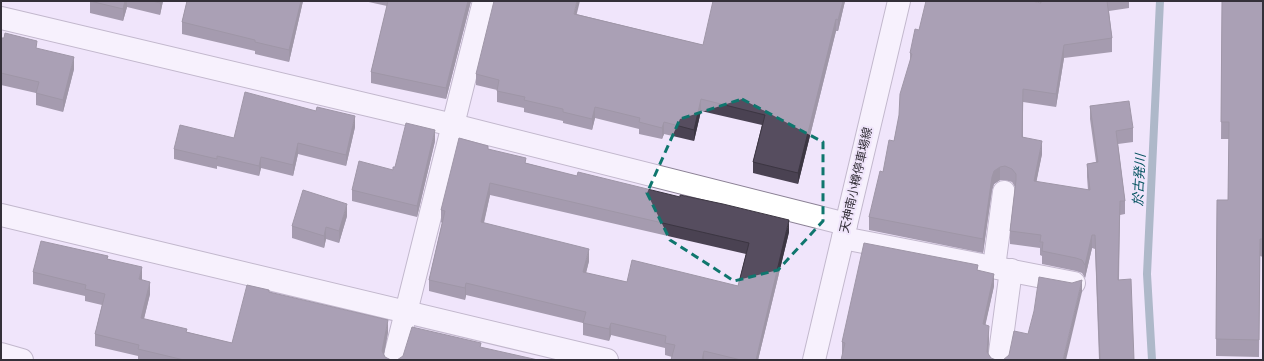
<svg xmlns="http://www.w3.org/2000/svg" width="1264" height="361" viewBox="0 0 1264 361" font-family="'DejaVu Sans','Noto Sans JP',sans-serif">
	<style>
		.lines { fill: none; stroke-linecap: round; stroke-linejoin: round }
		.stream { stroke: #5e808c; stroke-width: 8 }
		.minor-casing { stroke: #8b8195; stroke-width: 24 }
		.major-casing { stroke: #8b8195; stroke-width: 24 }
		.minor { stroke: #fff; stroke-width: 22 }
		.major { stroke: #fff; stroke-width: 22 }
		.wall { fill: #4a4252; fill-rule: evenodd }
		.shaded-wall { fill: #3c3642 }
		.building { fill: #564d5f; stroke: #3c3642; fill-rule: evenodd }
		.marked { fill: none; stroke: #0f766e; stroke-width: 3; stroke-dasharray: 8 5; stroke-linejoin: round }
		.labels { text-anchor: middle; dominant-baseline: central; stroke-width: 4; stroke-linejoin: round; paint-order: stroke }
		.street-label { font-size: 12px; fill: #343039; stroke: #f0e5fb }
		.water-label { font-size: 13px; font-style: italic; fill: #02515f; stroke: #f0e5fb }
	</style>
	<rect width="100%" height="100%" fill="#f0e5fb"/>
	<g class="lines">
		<polyline class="stream" points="1152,360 1147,274 1160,1"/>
		<g class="minor-casing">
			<g id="minor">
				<polyline points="1,18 453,125 846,224"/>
				<polyline points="1,215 607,360"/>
				<polyline points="843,238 1074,283"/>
				<polyline points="994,267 1004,192"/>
				<polyline points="1,354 22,360"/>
				<polyline points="394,360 484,1"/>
				<polyline points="999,360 1011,270"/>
			</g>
		</g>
		<g class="major-casing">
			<polyline id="major" points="814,360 899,1"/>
		</g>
		<use href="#minor" class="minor"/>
		<use href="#major" class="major"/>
	</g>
	<g class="wall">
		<polygon points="90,1 163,1 160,15 127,7 123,21 90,13"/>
		<polygon points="187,1 303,1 289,62 255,54 255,51 182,34 182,22"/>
		<polygon points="364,1 471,1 446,99 371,83 371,72 387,6"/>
		<polygon points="845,1 838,31 836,31 798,184 753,173 753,162 762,125 701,111 694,141 664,134 662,139 639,134 639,129 595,118 592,130 563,123 563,121 524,112 524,108 497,102 497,90 476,85 476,74 576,14 703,45"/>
		<polygon points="1039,1 1129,1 1129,8 1109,11 1112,38 1112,52 1064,58 1056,107 1023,102 1023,137 1042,154 1036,182 1088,190 1087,177 1087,164 1096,162 1090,119 1090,106 1133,128 1133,142 1118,144 1125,201 1125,214 1120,215 1119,280 1134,360 1099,360 1095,249 1092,248 1085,278 1082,273 1076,271 1042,264 1042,256 1040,255 1040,248 1010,244 1010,231 1015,187 1012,182 1005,180 1000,180 994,184 992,190 983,253 869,230 869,217 883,172 894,141 910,62 910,53 919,30 1040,3"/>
		<polygon points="1222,1 1263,1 1263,257 1260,256 1259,357 1216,356 1217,200 1228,200 1229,139 1221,139"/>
		<polygon points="1,38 37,49 74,69 63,112 36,105 36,93 1,85"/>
		<polygon points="355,127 346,166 298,154 293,176 261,168 259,176 217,166 217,169 174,159 174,149 234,138"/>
		<polygon points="435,141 417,217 352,201 352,190 393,170 395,167"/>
		<path d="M488 149 526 163 789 232 758 360H671L672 357 665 355V348L611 335 609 341 583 335V323L466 295 465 300 429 291V280L442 223 441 222V210ZM490 195 746 254 738 286 627 282 586 273 589 261 484 223Z"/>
		<polygon points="347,216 339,243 326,239 324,248 292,238 292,226"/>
		<polygon points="108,259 142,280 150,294 144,319 187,332 232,343 269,292 388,332 384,354 385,357 391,360 138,360 138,356 95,346 95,334 102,305 85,301 85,296 33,284 33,272"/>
		<polygon points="978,270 994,286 985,325 989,338 988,354 991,358 842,354 842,342"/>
	</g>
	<g class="shaded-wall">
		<polygon points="125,1 127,1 127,7 123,21 123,9"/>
		<polygon points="160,1 163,1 160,15"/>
		<polygon points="301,1 303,1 289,62 289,50"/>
		<polygon points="468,1 471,1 446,99 446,88"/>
		<polygon points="577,1 580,1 574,25 574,14"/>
		<polygon points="843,1 845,1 838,31 838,20"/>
		<polygon points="836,19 836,31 798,184 798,173"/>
		<polygon points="1064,45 1064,58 1056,107 1056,94"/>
		<polygon points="74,57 74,69 63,112 63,100"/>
		<polygon points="701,99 701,111 694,141 694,130"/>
		<polygon points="595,107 595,118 592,130 592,119"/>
		<polygon points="355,116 355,127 346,166 346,155"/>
		<polygon points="664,122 664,134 662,139 662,128"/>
		<polygon points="435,130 435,141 417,217 417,206"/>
		<polygon points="1042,141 1042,154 1034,194 1034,181"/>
		<polygon points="298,143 298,154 293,176 293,165"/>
		<polygon points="261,157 261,168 259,176 259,166"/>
		<polygon points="1000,167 1000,180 994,184 992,190 983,253 983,239 992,177 994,171"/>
		<polygon points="490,183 490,195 481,234 481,222"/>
		<polygon points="347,204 347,216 339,243 339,231"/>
		<polygon points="789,220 789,232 758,360 756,360"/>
		<polygon points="326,227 326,239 324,248 324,236"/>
		<polygon points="1092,235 1092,248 1085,278 1085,265"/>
		<polygon points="589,249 589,261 583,284 583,272"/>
		<polygon points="142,267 142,279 139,291 139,279"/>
		<polygon points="994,274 994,286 983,336 983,324"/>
		<polygon points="1082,280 1082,292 1066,360 1063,360"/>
		<polygon points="150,282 150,294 141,330 141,318"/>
		<polygon points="466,283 466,295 465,300 465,288"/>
		<polygon points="388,320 388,332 383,360 382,351"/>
		<polygon points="611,323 611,335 609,341 609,329"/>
		<polygon points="989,326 989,338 988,360 987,352"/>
		<polygon points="704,351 704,360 702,360"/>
	</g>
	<g class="building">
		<polygon points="90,1 125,1 123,9"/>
		<polygon points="152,1 160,1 160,3"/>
		<polygon points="187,1 301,1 289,50 255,42 255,40 182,22"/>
		<polygon points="388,1 468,1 446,88 371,72"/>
		<polygon points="494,1 577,1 574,14 703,45 713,1 843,1 838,20 836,19 798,173 753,162 765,115 701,99 694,130 664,122 662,128 639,122 640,118 595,107 592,119 563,112 563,109 524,100 525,97 497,91 499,80 476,74"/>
		<polygon points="926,1 1032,1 1041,3 1041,1 1107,1 1112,38 1064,45 1056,94 1023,89 1022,137 1042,141 1034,181 1090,190 1087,164 1098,162 1090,106 1129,101 1133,128 1116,131 1125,201 1120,201 1118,280 1131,279 1134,360 1100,360 1095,235 1092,235 1085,265 1082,260 1076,258 1042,251 1043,242 1040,242 1041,235 1010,231 1016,180 1016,174 1012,169 1005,166 1000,167 994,171 992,177 983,239 869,217 880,171 883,172 889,140 894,141 899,115 900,94 912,54 910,53 915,29 919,30"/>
		<polygon points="1222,1 1263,1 1263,239 1260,239 1259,340 1216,339 1217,200 1228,200 1229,122 1221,122"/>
		<polygon points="5,33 37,41 36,48 74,57 63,100 36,93 39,82 1,73 1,38 4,38"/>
		<polygon points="245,92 316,111 317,107 355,116 346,155 298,143 293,165 261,157 259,166 217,156 217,159 174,149 180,125 234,138"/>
		<polygon points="406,123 435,130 417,206 352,190 359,161 393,170 393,167 395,167"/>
		<path d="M459 138 488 146V149L526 158 525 163 577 176 578 172 680 197V195L723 204 789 220 756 360H741L704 351 702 360H671L675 345 665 343 666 336 611 323 609 329 583 323 586 312 466 283 465 288 429 280 445 211 441 210ZM490 183 749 243 738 286 632 260 627 282 583 272 589 249 481 222Z"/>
		<polygon points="303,190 347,204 339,231 326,227 324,236 292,226"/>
		<polygon points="41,241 108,256 107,259 142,267 139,279 150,282 141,318 187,329 186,332 232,343 247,285 269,290 269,292 388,320 382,351 385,357 391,360 385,359 385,360 184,360 138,349 139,345 95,334 105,294 85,289 86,285 33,272"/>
		<polygon points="864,243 978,265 977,270 994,274 983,324 989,326 987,352 991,358 996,360 841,360 845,343 842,342"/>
		<polygon points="1039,277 1072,283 1082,280 1063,360 1000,360 1003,360 1009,355 1014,331 1028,334 1034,311"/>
		<polygon points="412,327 481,343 480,347 538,360 397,360 403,356"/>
	</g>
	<path d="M0 0H1264V361H0ZM742 99 823 142V221L778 270 734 281 670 240 647 193 680 119Z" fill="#f0e5fb" fill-opacity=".55" fill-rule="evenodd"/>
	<path class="marked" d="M742 99 823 142V221L778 270 734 281 670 240 647 193 680 119Z"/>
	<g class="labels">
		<g class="street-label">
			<text transform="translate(856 180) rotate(-77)">天神南小樽停車場線</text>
		</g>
		<g class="water-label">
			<text transform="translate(1139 180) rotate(-87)">於古発川</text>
		</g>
	</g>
	<rect width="1264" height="361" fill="none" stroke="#343039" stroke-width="4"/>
</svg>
